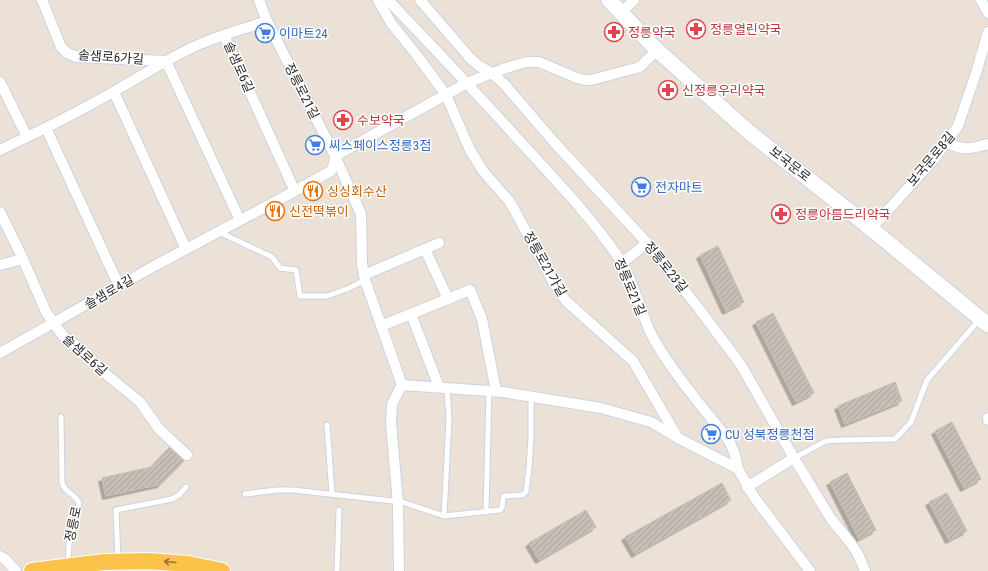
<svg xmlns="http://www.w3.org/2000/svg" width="988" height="571" viewBox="0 0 988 571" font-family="'Roboto Condensed','Noto Sans KR',sans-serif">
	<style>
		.building { fill: url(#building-hatch); stroke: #c6bdb1; filter: url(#shadow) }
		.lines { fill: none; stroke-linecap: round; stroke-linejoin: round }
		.service-casing { stroke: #ccd2e2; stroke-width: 7 }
		.minor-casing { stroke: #ccd2e2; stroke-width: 12 }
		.secondary-casing { stroke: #ccd2e2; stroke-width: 17 }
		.primary-casing { stroke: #fff; stroke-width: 18 }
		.service { stroke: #fff; stroke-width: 5 }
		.minor { stroke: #fff; stroke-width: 10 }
		.secondary { stroke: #fff; stroke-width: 15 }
		.primary { stroke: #fcc34b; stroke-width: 16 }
		.oneway { stroke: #927539 }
		.labels { text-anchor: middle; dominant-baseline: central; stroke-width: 3; stroke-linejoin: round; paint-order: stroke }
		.health-label { font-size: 13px; fill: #be3a42; stroke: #fff; text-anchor: start }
		.shop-label { font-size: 13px; fill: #366cbe; stroke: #fff; text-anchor: start }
		.street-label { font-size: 13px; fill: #272727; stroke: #fff }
		.food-label { font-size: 13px; fill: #c56008; stroke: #fff; text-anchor: start }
	</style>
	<defs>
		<pattern id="building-hatch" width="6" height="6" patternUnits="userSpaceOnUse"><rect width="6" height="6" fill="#c6beb7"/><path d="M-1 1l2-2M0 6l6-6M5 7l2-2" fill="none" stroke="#aaa39d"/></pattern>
		<filter id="shadow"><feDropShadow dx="-3.5" dy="3.5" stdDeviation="0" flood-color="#0004"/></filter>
	</defs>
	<rect width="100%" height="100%" fill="#ebe1d6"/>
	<g class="building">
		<polygon points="718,246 744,302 726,311 700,255"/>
		<polygon points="773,313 814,393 796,402 756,322"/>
		<polygon points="895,382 902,401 845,424 838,406"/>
		<polygon points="952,422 981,479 964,488 935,431"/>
		<polygon points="170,447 184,461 161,484 106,496 102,478 151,467"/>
		<polygon points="847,473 876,530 859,539 830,482"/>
		<polygon points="722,483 731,500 635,554 625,537"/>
		<polygon points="947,493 967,531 949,540 929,502"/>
		<polygon points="586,510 596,527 539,560 529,543"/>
	</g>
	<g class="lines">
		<g class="service-casing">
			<g id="service">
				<polyline points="219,232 272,257 280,268 296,270 300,296 327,296 347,289 365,280"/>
				<path d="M61 417 62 482C64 493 76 494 79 503L69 544 68 565"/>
				<polyline points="327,425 332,494"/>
				<polyline points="794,458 826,441 842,440 895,439 911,422 927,380 979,320"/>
				<path d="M245 494 277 490H293L402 502 444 516 500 510C505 506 501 500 504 496L522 495 526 492 529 468 531 437V396"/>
				<polyline points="486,511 489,391"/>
				<polyline points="444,516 449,419 447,388"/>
				<polyline points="118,560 116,510 172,499 179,495 186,487"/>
				<polyline points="337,571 339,510"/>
			</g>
		</g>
		<g class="minor-casing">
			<g id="minor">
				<polyline points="42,0 61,47 67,53 77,57 166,61 238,216"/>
				<polyline points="259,0 267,21 335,156 361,214 362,264 365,280 402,385"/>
				<polyline points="378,0 391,23 419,58 446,95 470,150 483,171 510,202 555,285 566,301 633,361 678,438"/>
				<path d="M388 0C435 49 482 99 528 150 557 182 589 215 614 251 629 271 636 296 645 319 648 329 653 338 658 346 677 378 704 409 727 438 734 448 736 458 738 469"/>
				<polyline points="420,0 470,58 479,66 492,73 505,85 554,142 647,243 700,310 741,365 794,458 831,519 849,541 858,554 865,571"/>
				<polyline points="981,0 988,13"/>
				<polyline points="621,13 634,0"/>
				<polyline points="224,35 293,187"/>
				<polyline points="0,82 27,137"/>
				<polyline points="114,92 186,249"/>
				<polyline points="46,128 119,286"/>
				<path d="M946 142C963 151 970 149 988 144"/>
				<path d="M0 150C38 132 77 113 113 92 142 76 168 58 198 45 220 35 244 29 267 21"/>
				<polyline points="335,156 467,83 492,73 512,66 527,62 539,62 577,78 585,80 591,80 640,67 657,50"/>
				<polyline points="0,212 23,259 46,312 63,336 80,348 107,375 140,402 159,429 187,455"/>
				<polyline points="871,229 935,158 958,126 977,70 988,32"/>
				<polyline points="425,249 448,299"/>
				<polyline points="622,263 647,243"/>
				<polyline points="0,265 23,259"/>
				<polyline points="364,275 439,243"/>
				<polyline points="411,314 439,387"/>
				<polyline points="381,326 470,290 482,319 496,391"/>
				<polyline points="0,353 156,265 271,204 331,171 334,164 335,156"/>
				<polyline points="402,385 503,392 601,408 651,422 678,438 738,469 754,497 810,571"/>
				<polyline points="988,418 988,420"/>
				<polyline points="747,487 794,458"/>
				<polyline points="0,556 5,559 16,571"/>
				<polyline points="399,571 398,504 391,423 392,404 402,385"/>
			</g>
		</g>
		<g class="secondary-casing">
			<polyline id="secondary" points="609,0 657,50 750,133 863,222 988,325"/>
		</g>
		<g class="primary-casing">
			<polyline id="primary" points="32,571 104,562 148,561 188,564 222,571"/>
		</g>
		<use href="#service" class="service"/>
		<use href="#minor" class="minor"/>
		<use href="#secondary" class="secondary"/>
		<use href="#primary" class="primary"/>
	</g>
	<defs><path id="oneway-shaft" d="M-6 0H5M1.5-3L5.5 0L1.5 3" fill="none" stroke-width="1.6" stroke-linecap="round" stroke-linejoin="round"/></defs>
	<use class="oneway" href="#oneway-shaft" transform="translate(170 562) rotate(-175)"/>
	<defs>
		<g id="pharmacy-ring" transform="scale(1)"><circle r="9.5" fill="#fff" stroke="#e0444e" stroke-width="1.5"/><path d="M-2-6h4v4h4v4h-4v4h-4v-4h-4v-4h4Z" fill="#e0444e"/></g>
		<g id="supermarket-ring" transform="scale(1)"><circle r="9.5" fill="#fff" stroke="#3f7fe0" stroke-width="1.5"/><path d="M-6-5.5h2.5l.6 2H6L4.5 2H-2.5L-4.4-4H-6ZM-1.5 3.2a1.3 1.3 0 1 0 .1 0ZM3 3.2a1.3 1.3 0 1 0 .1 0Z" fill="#3f7fe0"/></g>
		<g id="restaurant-ring" transform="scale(1)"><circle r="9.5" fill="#fff" stroke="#e8710a" stroke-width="1.5"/><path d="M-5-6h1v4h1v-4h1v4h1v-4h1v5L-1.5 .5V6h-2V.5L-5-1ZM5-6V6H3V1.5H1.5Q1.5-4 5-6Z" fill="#e8710a"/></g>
	</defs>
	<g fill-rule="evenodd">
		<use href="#pharmacy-ring" x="696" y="29"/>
		<use href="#pharmacy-ring" x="614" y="32"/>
		<use href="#supermarket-ring" x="265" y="33"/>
		<use href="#pharmacy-ring" x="668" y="90"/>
		<use href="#pharmacy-ring" x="343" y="120"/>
		<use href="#supermarket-ring" x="315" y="145"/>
		<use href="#supermarket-ring" x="641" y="187"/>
		<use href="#restaurant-ring" x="313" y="191"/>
		<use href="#restaurant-ring" x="275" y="211"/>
		<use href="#pharmacy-ring" x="781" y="214"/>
		<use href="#supermarket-ring" x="711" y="434"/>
	</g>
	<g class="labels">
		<g class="health-label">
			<text x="710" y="29">정릉열린약국</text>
			<text x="628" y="32">정릉약국</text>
			<text x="682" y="90">신정릉우리약국</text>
			<text x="357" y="120">수보약국</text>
			<text x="795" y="214">정릉아름드리약국</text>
		</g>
		<g class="shop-label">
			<text x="279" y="33">이마트24</text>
			<text x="329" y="145">씨스페이스정릉3점</text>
			<text x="655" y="187">전자마트</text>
			<text x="725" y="434">CU 성북정릉천점</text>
		</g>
		<g class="street-label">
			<text transform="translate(111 57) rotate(4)">솔샘로6가길</text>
			<text transform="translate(239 67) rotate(66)">솔샘로6길</text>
			<text transform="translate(302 91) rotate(63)">정릉로21길</text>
			<text transform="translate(931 159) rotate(-50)">보국문로8길</text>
			<text transform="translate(790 164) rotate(38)">보국문로</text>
			<text transform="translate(545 264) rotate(60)">정릉로21가길</text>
			<text transform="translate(666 267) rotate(51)">정릉로23길</text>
			<text transform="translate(630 287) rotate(67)">정릉로21길</text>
			<text transform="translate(109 292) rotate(-30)">솔샘로4길</text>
			<text transform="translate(85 355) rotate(42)">솔샘로6길</text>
			<text transform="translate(73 524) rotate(-78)">정릉로</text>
		</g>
		<g class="food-label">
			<text x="327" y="191">싱싱회수산</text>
			<text x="289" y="211">신전떡볶이</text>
		</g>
	</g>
</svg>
